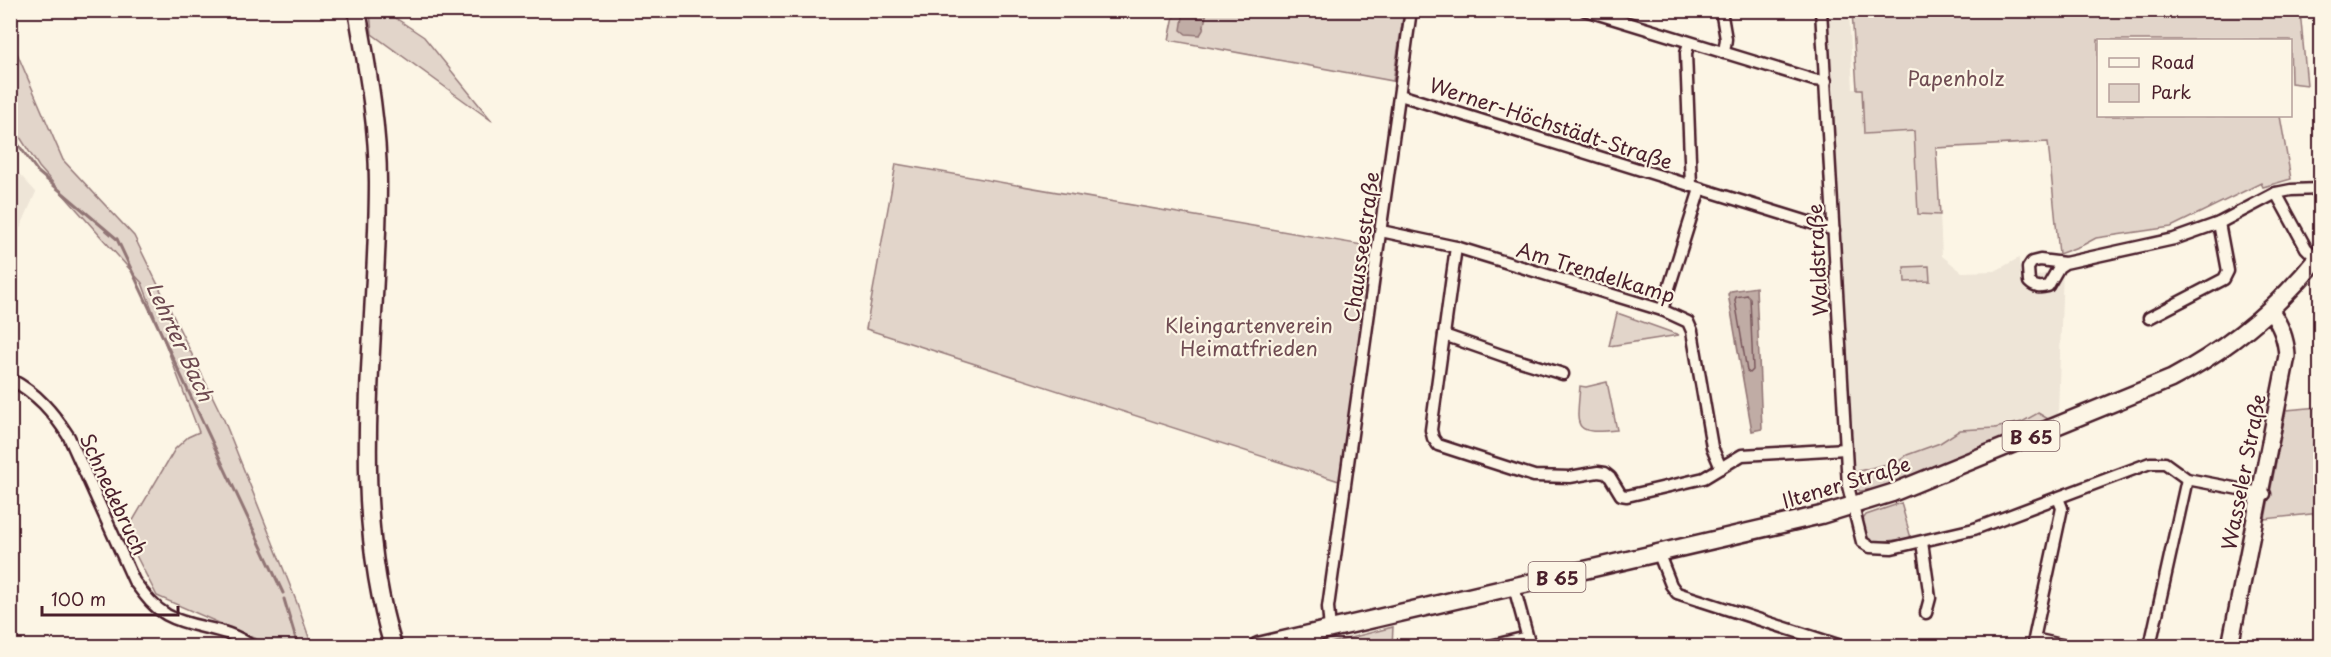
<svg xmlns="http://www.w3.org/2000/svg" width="2331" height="657" viewBox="0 0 2331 657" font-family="'Playpen Sans',sans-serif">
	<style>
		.built { fill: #eee5d7 }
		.green { fill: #e2d5ca; stroke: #967a7a; stroke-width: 1.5 }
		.water { fill: #c0aca5; stroke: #917474; stroke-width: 1.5 }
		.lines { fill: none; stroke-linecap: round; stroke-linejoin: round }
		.shore { stroke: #79575c; stroke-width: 1.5 }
		.stream { stroke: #917474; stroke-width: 3 }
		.minor-casing { stroke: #4a1f2b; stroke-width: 15 }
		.secondary-casing { stroke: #4a1f2b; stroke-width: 20 }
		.primary-casing { stroke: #4a1f2b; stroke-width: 21 }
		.minor { stroke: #fcf5e5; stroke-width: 10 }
		.secondary { stroke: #fcf5e5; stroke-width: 15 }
		.primary { stroke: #fcf5e5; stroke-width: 16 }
		.labels { text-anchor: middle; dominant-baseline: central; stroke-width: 4.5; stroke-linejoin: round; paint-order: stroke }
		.shield { fill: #fcf5e5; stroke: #7f5f63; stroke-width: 1.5 }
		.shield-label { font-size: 18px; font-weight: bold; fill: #4a1f2b }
		.park-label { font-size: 20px; fill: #704c53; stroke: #fcf5e5 }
		.street-label { font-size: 20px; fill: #4a1f2b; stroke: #fcf5e5 }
		.water-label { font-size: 21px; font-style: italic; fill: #6d4950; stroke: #fcf5e5 }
	</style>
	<rect width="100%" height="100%" fill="#fcf5e5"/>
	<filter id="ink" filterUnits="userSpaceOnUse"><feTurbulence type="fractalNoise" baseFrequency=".0167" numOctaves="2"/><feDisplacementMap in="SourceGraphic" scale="12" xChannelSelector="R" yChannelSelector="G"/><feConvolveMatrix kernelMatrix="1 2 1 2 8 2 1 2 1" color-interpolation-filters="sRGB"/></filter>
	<g filter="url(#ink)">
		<g class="built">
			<polygon points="1827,11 1849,11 1853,89 1862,89 1914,131 1918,214 1940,215 1942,256 1962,272 1995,271 2019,258 2021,281 2063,268 2058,414 1968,452 1859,492 1853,488"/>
			<polygon points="11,165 36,192 11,249"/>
		</g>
		<g class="green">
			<polygon points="370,11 385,11 424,37 492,121 372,34"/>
			<polygon points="1175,11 1404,11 1393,81 1169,40"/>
			<polygon points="1852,11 2300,11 2307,85 2291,83 2290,40 2098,40 2098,116 2280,116 2291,179 2263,187 2261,183 2171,227 2096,238 2083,245 2059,254 2048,142 1936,148 1940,215 1918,214 1914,131 1864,134 1862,89 1857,89"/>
			<polygon points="10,37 63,160 134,236 224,420 297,603 312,646 272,646 157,596 125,534 175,449 188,437 199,432 142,283 39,167 11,123"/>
			<polygon points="896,164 1374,247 1342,482 866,329"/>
			<polygon points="1929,266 1930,281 1905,282 1904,267"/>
			<polygon points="1617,313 1623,315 1679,335 1609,346"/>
			<path d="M1607 382 1617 430C1571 435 1577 427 1580 386L1586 387Z"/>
			<polygon points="2320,407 2320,513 2265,519 2286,410"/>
			<polygon points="2038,413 2048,419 1899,481 1875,489 1860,491 1854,487 1853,474 1859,471 1899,461 1907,455 1940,443 1960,430 1995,428 2022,422"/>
			<polygon points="1901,503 1911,538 1871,543 1861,522 1866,515"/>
			<polygon points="1393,627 1392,646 1397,646 1319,646"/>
		</g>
		<g class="water">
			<polygon points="1184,11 1207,11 1203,30 1200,35 1186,34 1181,30"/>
			<polygon points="1756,287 1762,429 1752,431 1728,294 1731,291"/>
		</g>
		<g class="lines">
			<polygon class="shore" points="1747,295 1750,298 1753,370 1750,373 1747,371 1735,300 1736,297"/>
			<g class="stream">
				<polyline points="10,133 38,172 117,239 283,593"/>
				<polyline points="284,599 298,646"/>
			</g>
			<g class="minor-casing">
				<g id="minor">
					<polyline points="1585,10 1814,80 1826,81"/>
					<polyline points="1721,10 1726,39 1724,53"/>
					<polyline points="1821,10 1848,486 1862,542 1870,547 1892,548 1974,529 2150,463 2165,463 2187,479 2265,494"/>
					<polyline points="1689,43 1686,53 1691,186"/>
					<polyline points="1400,95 1834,230"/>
					<polyline points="2276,193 2306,248 2317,259"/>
					<polyline points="1381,231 1456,247 1662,310 1688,322 1692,331 1712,447 1721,468"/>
					<polyline points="1456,247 1431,430 1433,438 1438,445 1534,476 1570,477 1598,472 1605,473 1610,477 1621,495 1627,496 1704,478 1742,455 1846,449"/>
					<path d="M2065 263 2059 267 2048 286C2040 288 2035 288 2029 282L2028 268 2032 262 2040 260 2065 263 2174 239 2219 223 2276 193 2291 190 2320 189"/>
					<polyline points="1662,310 1700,189"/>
					<polyline points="2149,318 2224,279 2228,271 2219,223"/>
					<polyline points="1444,335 1504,356 1563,374"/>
					<path d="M10 379C37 393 53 412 69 437L134 581C144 594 152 606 167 615 194 630 226 626 251 646"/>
					<polyline points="2058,498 2062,508 2034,639 2066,646"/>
					<polyline points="1922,542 1930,598 1926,613"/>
					<polyline points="1658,552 1671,585 1677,593 1841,646"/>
					<polyline points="1514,587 1530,646"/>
					<polyline points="1330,630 1328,607 1411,10"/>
					<polyline points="1490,646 1527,637"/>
					<polyline points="2150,646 2187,479"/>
				</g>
			</g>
			<g class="secondary-casing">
				<path id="secondary" d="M2230 646 2287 356C2286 337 2280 325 2270 309"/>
			</g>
			<g class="primary-casing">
				<g id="primary">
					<path d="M357 10C367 67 378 124 378 182 378 338 347 494 393 646"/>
					<path d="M1258 646 1821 515 1892 493 2171 379C2230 348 2279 307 2320 255"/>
				</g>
			</g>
			<use href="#minor" class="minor"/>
			<use href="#secondary" class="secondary"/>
			<use href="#primary" class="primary"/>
		</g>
	</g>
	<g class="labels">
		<g class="shield">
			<rect x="2002.5" y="421" width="57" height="30" rx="4.5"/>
			<rect x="1528.5" y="562" width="57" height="30" rx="4.5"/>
		</g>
		<g class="shield-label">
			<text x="2031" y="436">B 65</text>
			<text x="1557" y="577">B 65</text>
		</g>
		<g class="park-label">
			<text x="1956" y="78">Papenholz</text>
			<text x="1249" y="325">Kleingartenverein<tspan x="1249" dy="23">Heimatfrieden</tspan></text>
		</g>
		<g class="street-label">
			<text transform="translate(1551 123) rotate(18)">Werner-Höchstädt-Straße</text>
			<text transform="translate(1361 247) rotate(-82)">Chausseestraße</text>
			<text transform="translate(1817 260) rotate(-93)">Waldstraße</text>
			<text transform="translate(1596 272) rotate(17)">Am Trendelkamp</text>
			<text transform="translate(2243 472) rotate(-79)">Wasseler Straße</text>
			<text transform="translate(1846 482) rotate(-17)">Iltener Straße</text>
			<text transform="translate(114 494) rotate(65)">Schnedebruch</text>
		</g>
		<g class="water-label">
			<text transform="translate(181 341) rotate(65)">Lehrter Bach</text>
		</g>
	</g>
	<rect width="2331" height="657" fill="none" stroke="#fcf5e5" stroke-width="36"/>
	<rect x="18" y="18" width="2295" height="621" fill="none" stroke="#4a1f2b" stroke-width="2" filter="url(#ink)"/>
	<rect x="2097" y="39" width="195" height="78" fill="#fcf5e5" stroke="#b59f9b" stroke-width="1.5"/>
	<rect x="2109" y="58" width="30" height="9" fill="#fcf5e5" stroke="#b59f9b" stroke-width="1.5"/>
	<text x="2151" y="69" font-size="18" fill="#4a1f2b">Road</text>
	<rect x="2109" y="84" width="30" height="18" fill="#e2d5ca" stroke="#b59f9b" stroke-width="1.5"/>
	<text x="2151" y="99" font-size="18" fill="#4a1f2b">Park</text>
	<path d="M42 606v9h136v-9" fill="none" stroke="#4a1f2b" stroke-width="3"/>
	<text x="51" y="606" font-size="18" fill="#4a1f2b" stroke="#fcf5e5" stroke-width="4.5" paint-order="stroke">100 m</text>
</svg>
